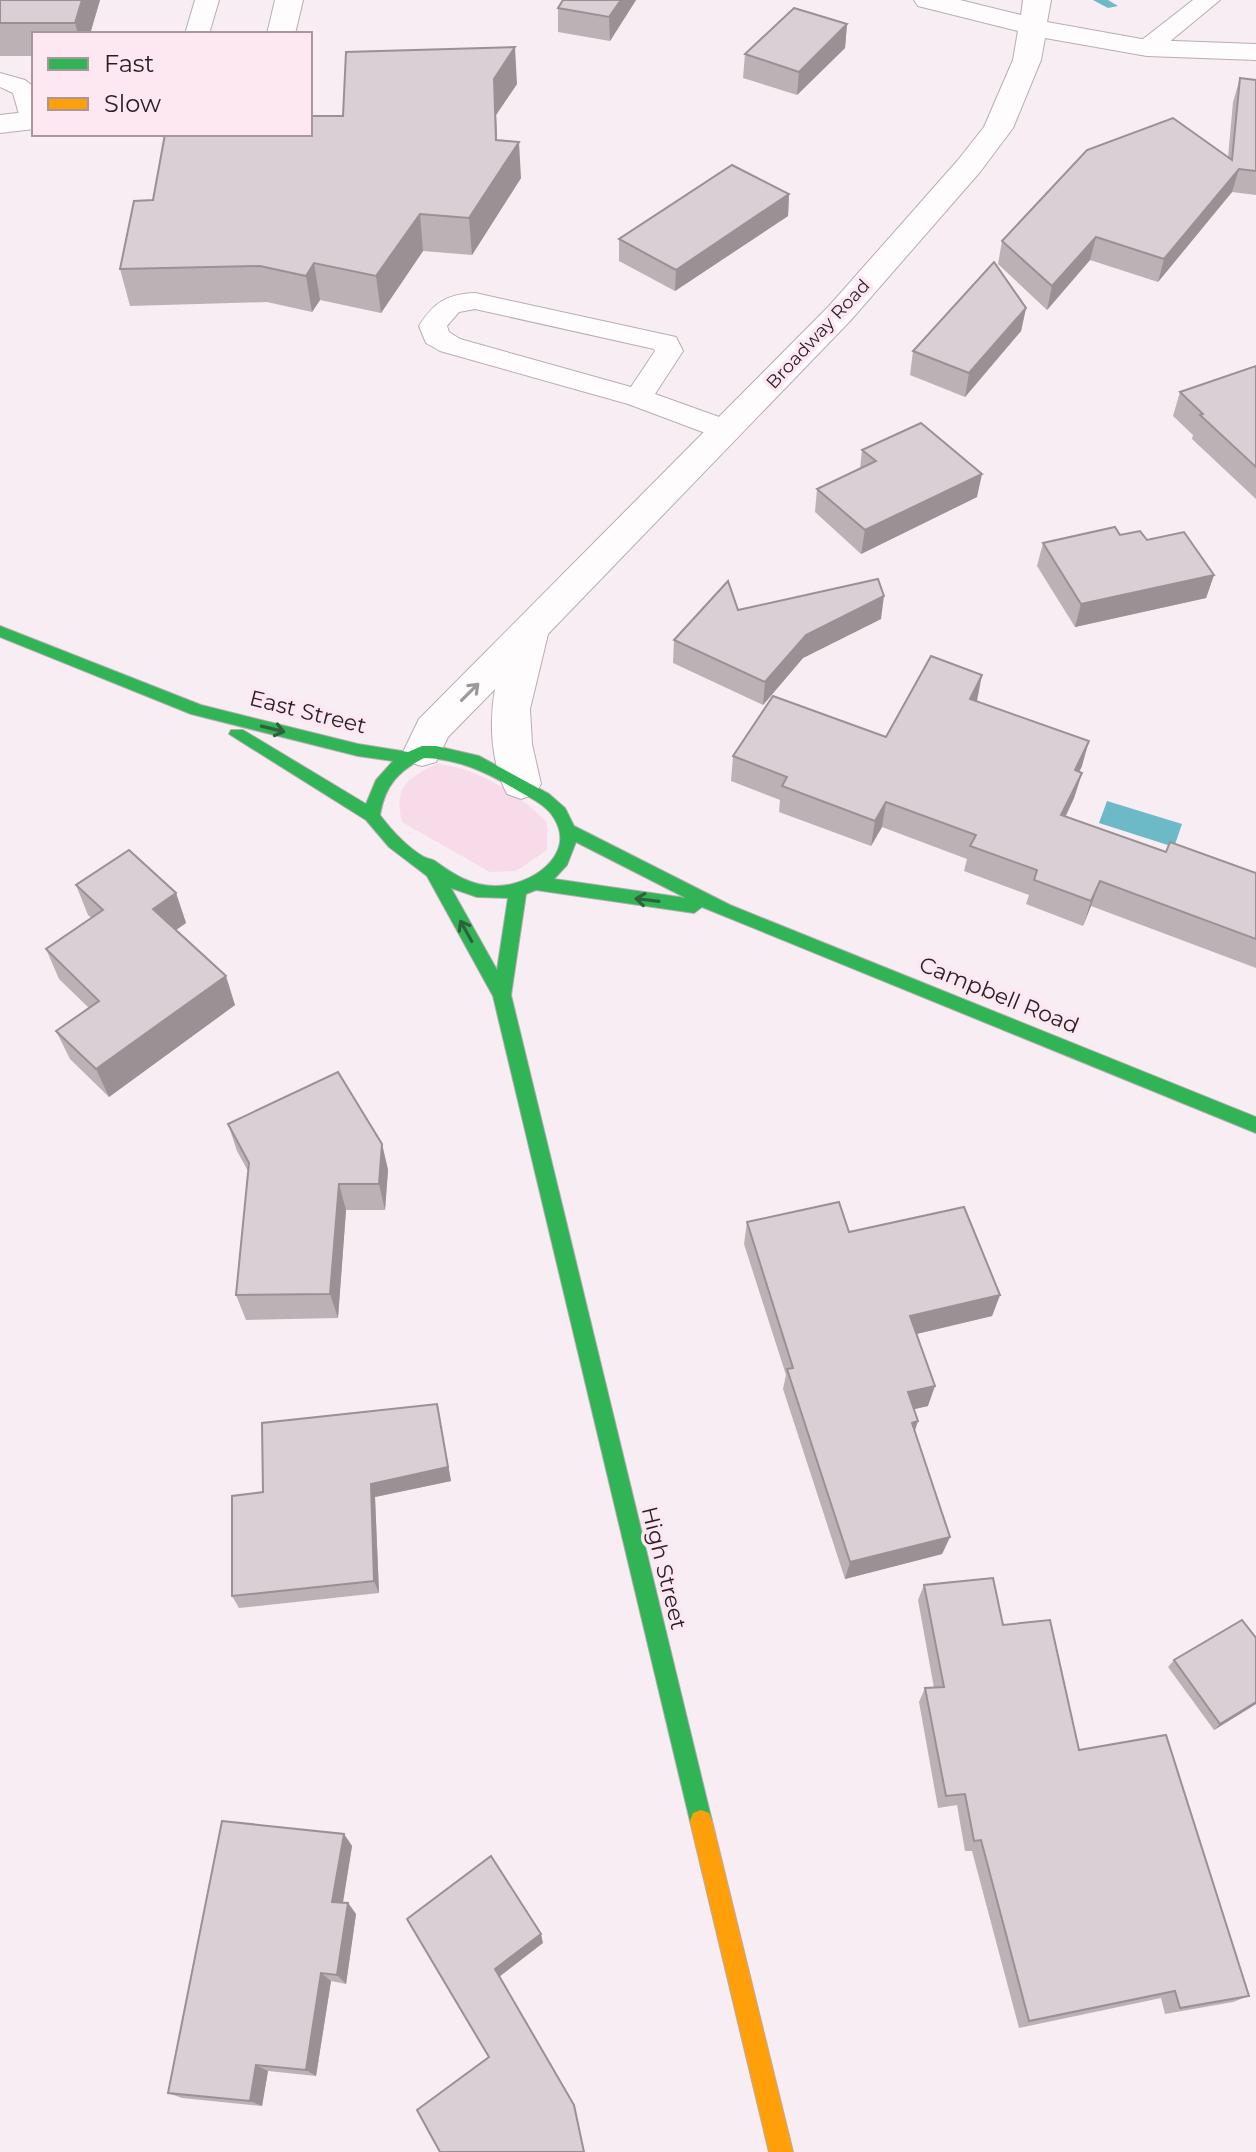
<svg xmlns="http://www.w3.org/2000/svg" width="1256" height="2152" viewBox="0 0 1256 2152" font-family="Montserrat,sans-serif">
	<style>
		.green { fill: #f7dbe8 }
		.water { fill: #6cb9c7 }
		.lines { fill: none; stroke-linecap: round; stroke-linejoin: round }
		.stream { fill: #6cb9c7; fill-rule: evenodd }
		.lane-casing { stroke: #b7adb2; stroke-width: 2 }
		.street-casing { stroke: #b7adb2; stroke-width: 2 }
		.fast-casing { stroke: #b7adb2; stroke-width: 2 }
		.slow-casing { stroke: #b7adb2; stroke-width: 2 }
		.lane { fill: #fefcfd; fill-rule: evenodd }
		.street { fill: #fefcfd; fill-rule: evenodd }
		.fast { fill: #30b455; fill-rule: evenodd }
		.slow { fill: #ff9f0a; fill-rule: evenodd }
		.wall { fill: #bbb2b6 }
		.shaded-wall { fill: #999194 }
		.building { fill: #dacfd4; stroke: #999194; stroke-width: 2 }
		.oneway { stroke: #9f989b }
		.oneway2 { stroke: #2d623a }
		.labels { text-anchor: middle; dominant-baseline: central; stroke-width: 7; stroke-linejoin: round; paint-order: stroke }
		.far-street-label { font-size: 18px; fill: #2a1e23; stroke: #fde8f1 }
		.street-label { font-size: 22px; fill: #2a1e23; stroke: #fde8f1 }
	</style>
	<rect width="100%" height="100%" fill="#f8edf2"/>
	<path class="green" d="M437 764C476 767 521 795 547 823V850L516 871 490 872 402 822C393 786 408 778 437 764Z"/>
	<polygon class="water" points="1107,801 1182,824 1174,847 1099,823"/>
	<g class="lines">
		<polygon class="stream" points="1093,0 1108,0 1118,6 1108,8"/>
		<g class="lane-casing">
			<g id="lane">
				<polygon points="195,0 219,0 209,34 185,34"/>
				<polygon points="1193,0 1220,0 1156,53 1138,53 1135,48 1138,43"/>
				<polygon points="0,73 25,80 34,87 34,127 22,125 13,93 0,87"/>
				<path d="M475 293 676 337 683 351 655 394 736 423 741 430 736 437H716L628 404 440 351 426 343 419 326C433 303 447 294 475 293ZM475 309 654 349 655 351 631 387 460 339 449 332 447 326 459 312Z"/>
			</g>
		</g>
		<g class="street-casing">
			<g id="street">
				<polygon points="275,0 303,0 295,34 267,34"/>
				<path d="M914 0H960L1021 15 1023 0H1051L1047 22 1147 40 1256 44V60L1147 56 1045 38 1041 60 1013 128 980 172 851 320 548 634 530 709 532 744 541 784 535 794 521 799 507 794C491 764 489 722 495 689L448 737 436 762 422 766 408 762 403 752 419 719 829 306 958 160 984 127 1013 60 1018 31 918 6Z"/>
				<polygon points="34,111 34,129 0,133 0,115"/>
			</g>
		</g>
		<g class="fast-casing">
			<path id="fast" d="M0 626 201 705 358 744 408 752 422 746H436L479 756 549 794 565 808 574 826 730 905 1256 1117V1133L702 907 694 913 536 890 526 894 511 995 712 1821 709 1829 701 1832 693 1829 690 1821 493 996 427 876 389 847 366 820 229 734 231 730H243L366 804 376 780 393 761 358 756 191 714 0 637ZM424 758C459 759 486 772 515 789 528 797 546 804 554 818 578 856 528 887 495 886 471 886 453 874 435 861 432 859 428 859 424 857 407 847 392 831 380 815 385 786 398 771 424 758ZM576 842 686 898 554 879 567 865ZM451 888 477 897 508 898 497 970Z"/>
		</g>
		<g class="slow-casing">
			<polygon id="slow" points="701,1810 709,1813 712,1821 793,2152 769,2152 690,1821 693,1813"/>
		</g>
		<use href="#lane" class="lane"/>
		<use href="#street" class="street"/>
		<use href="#fast" class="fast"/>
		<use href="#slow" class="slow"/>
	</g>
	<g class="wall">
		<polygon points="0,0 100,0 90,34 34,34 34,56 0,56"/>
		<polygon points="563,0 636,0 610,41 558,32 558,8"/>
		<polygon points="847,24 845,48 797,95 743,78 745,54"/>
		<polygon points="1240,78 1256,80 1256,195 1232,192 1158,282 1090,260 1047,310 998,264 1002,241 1228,157 1233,102"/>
		<polygon points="517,84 496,115 497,140 521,178 472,255 423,251 381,313 320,300 312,312 267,302 130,306 120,269 153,200 310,134 343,116"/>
		<polygon points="789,194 788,216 675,291 619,261 619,239"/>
		<polygon points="1026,308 1021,331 965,397 910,375 913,351"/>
		<polygon points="1256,366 1256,499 1192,439 1193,435 1173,416 1180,392"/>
		<polygon points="862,450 977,497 861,554 815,512 817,489 860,469"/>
		<polygon points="1120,535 1147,540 1214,575 1206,598 1075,627 1037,566 1043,543"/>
		<polygon points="738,610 881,619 803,658 763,705 673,663 674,640"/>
		<polygon points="976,701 1082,766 1079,772 1082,773 1074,798 1066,816 1166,852 1255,873 1256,871 1256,968 1091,906 1083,926 1026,904 1029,895 964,871 967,859 882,827 871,846 779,812 780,800 731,781 733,756 886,737"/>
		<polygon points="76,885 176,893 186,923 176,930 235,1005 109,1097 70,1059 56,1031 89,1008 59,979 46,949 92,918 88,915"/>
		<polygon points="228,1124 382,1144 388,1170 385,1210 346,1210 338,1318 246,1320 236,1295 248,1171 237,1151"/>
		<polygon points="747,1222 849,1232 1000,1295 992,1316 916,1334 928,1406 914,1409 915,1432 950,1537 942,1554 845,1579 783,1389 786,1375 744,1244"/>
		<polygon points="437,1404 451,1481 375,1497 379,1593 239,1608 232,1596 263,1492"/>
		<polygon points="924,1585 1003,1625 1079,1750 1249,1996 1233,2002 1165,2014 1161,1998 1019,2028 972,1851 965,1851 957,1805 938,1808 919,1702 925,1688 934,1688 918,1600"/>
		<polygon points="1174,1660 1256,1704 1214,1730 1168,1667"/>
		<polygon points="344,1834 352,1846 343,1903 348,1903 356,1914 346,1984 331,1981 316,2076 268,2071 262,2106 182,2098 168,2093"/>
	</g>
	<g class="shaded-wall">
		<polygon points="82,0 100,0 90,34 78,34 75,23"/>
		<polygon points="621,0 636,0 610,41 609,17"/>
		<polygon points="847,24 845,48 797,95 799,72"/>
		<polygon points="515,47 517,84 496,115 498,174 519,142 521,178 472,255 469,218 496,140 494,79"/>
		<polygon points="1239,169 1232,192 1158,282 1164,259"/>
		<polygon points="789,194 788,216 675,291 676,270"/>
		<polygon points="420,214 423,251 381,313 376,276"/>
		<polygon points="1096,237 1090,260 1047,310 1052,286"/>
		<polygon points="314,263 320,300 312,312 306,276"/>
		<polygon points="1026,308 1021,331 965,397 969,373"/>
		<polygon points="982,474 977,497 861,554 865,530"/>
		<polygon points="1214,575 1206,598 1075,627 1081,604"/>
		<polygon points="884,596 881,619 803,658 763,705 765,682 806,635"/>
		<polygon points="982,675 977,701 970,699"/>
		<polygon points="1089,741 1082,766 1067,796 1075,770"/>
		<polygon points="1082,773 1074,798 1054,840 1061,815"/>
		<polygon points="886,802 882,827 871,846 875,821"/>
		<polygon points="1100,881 1091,906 1083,926 1091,901"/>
		<polygon points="176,893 186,923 163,939 153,909"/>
		<polygon points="226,976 235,1005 109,1097 96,1069"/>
		<polygon points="382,1144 388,1170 385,1210 379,1184"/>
		<polygon points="339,1184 346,1210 338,1318 330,1294"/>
		<polygon points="1000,1295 992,1316 904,1337 910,1316"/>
		<polygon points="935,1386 928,1406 902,1412 908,1392"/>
		<polygon points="437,1404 451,1481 375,1497 379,1593 374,1581 371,1484"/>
		<polygon points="918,1421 912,1440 912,1423"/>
		<polygon points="950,1537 942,1554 845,1579 850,1562"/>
		<polygon points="1256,1702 1256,1704 1214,1730 1220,1724"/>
		<polygon points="344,1834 352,1846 341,1913 332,1902"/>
		<polygon points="348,1903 356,1914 346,1984 337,1975"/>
		<polygon points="541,1934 543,1943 499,1977 495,1969"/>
		<polygon points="321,1973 331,1981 316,2076 306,2070"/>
		<polygon points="256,2065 268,2071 262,2106 250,2101"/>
	</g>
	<g class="building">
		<polygon points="0,0 82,0 75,23 0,23"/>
		<polygon points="563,0 621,0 609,17 558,8"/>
		<polygon points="794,8 847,24 799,72 745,54"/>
		<polygon points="515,47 494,79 496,140 519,142 469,218 420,214 376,276 314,263 306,276 260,266 120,269 134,201 153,200 165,134 310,134 310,116 343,116 346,52"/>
		<polygon points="1240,78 1256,80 1256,171 1239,169 1164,259 1096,237 1052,286 1002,241 1087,150 1173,118 1232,160"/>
		<polygon points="732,165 789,194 676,270 619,239"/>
		<polygon points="994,262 1026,308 969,373 913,351"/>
		<polygon points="1256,366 1256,467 1200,415 1203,414 1180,392"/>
		<polygon points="921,423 982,474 865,530 817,489 876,461 862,450"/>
		<polygon points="1115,527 1120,535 1140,531 1147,540 1184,532 1214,575 1081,604 1043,543"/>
		<polygon points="878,579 884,596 806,635 765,682 674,640 728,581 738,610"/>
		<polygon points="931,656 982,675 970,699 1089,741 1075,770 1082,773 1061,815 1166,852 1170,842 1256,873 1256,939 1100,881 1091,901 1034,880 1037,870 970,846 976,835 886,802 875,821 782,786 787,777 733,756 773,696 886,737"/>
		<polygon points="129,850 176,893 153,909 226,976 96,1069 56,1031 99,1001 46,949 103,910 76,885"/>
		<polygon points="338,1072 382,1144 379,1184 339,1184 330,1294 236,1295 249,1163 228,1124"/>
		<polygon points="839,1202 849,1232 964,1207 1000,1295 910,1316 935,1386 908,1392 918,1421 912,1423 950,1537 850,1562 787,1369 793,1368 747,1222"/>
		<polygon points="437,1404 448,1467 371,1484 374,1581 232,1596 232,1496 263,1492 262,1423"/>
		<polygon points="993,1578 1003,1625 1050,1620 1079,1750 1166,1735 1249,1996 1180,2008 1175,1991 1029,2021 981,1840 974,1841 965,1794 946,1796 925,1688 944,1687 924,1585"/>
		<polygon points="1242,1620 1256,1638 1256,1702 1220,1724 1174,1660"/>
		<polygon points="222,1821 344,1834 332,1902 348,1903 337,1975 321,1973 306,2070 256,2065 250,2101 168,2093"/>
		<polygon points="491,1856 541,1934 495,1969 574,2105 584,2152 440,2152 417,2110 489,2057 407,1919"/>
	</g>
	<defs><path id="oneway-shaft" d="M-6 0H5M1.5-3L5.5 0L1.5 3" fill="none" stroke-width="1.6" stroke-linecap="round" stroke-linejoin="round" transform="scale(2)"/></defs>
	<use class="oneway" href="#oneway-shaft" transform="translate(470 692) rotate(-45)"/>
	<g class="oneway2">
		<use href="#oneway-shaft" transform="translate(273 729) rotate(14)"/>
		<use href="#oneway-shaft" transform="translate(647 900) rotate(-173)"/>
		<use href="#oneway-shaft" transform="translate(466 931) rotate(-119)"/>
	</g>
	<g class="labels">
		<g class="far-street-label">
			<text transform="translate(818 334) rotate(-47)">Broadway Road</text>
		</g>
		<g class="street-label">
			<text transform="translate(308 712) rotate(14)">East Street</text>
			<text transform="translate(999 995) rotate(22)">Campbell Road</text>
			<text transform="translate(664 1568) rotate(76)">High Street</text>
		</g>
	</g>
	<rect x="32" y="32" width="280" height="104" fill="#fde8f1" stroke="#a9979f" stroke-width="2"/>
	<rect x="48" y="58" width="40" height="12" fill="#30b455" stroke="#a9979f" stroke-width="2"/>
	<text x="104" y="72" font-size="24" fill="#2a1e23">Fast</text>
	<rect x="48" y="98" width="40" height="12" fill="#ff9f0a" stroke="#a9979f" stroke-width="2"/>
	<text x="104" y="112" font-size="24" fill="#2a1e23">Slow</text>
</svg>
